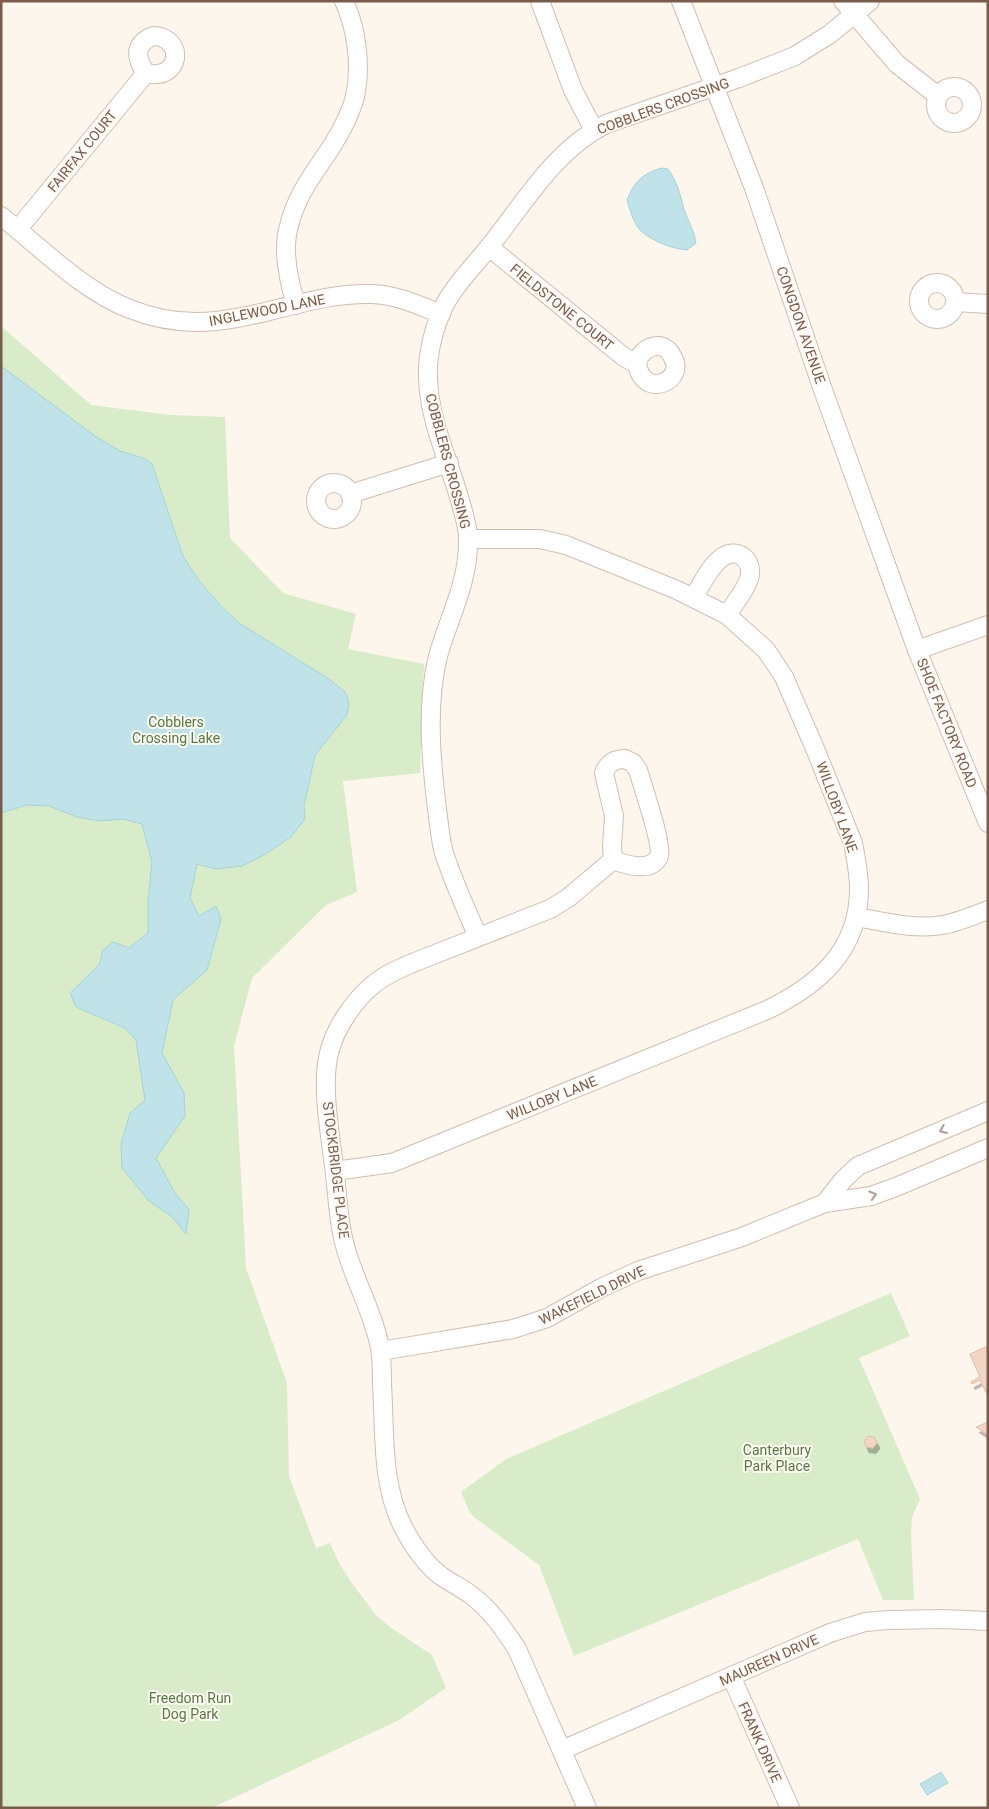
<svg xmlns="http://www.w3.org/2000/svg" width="989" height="1809" viewBox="0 0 989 1809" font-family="Roboto,sans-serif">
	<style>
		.green { fill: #d8ecc9 }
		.water { fill: #bfe3e8; stroke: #a5d3da }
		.building { fill: #f3d5c3; stroke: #e6bba3; filter: url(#shadow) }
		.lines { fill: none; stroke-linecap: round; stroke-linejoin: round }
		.minor-casing { stroke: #d1beb0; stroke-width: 20 }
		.minor { stroke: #fff; stroke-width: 18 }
		.oneway { stroke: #af9d94 }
		.labels { text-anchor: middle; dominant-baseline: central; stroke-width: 4; stroke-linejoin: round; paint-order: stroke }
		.street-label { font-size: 14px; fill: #7a5c4d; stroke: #fffaf3 }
		.park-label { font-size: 14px; fill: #537a41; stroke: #fffaf3 }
	</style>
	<defs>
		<filter id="shadow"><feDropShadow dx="3" dy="5.5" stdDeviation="0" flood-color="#0004"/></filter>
	</defs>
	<rect width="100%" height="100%" fill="#fdf6ec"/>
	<g class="green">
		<polygon points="1,326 91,405 170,415 225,417 230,538 283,593 356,614 348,649 424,664 420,773 343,781 357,892 326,905 252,978 234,1046 246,1268 287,1383 289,1476 316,1548 330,1543 339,1563 351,1582 376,1615 390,1627 432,1655 446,1688 399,1720 212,1808 1,1808"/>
		<polygon points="891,1293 910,1336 859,1358 920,1499 912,1517 911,1534 914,1600 883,1600 858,1539 574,1656 539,1565 474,1517 469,1511 461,1492 506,1459"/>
	</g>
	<g class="water">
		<path d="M661 168 668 169C677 181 680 194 684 209 688 221 694 230 696 243L687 250C673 249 651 241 640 230 633 222 630 210 627 200 634 182 642 174 661 168Z"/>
		<polygon points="1,366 95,436 120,451 146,459 152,464 183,556 199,581 222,607 239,623 329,679 345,692 349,703 347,715 315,755 304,806 305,819 291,837 264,855 242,866 216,869 197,864 190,898 199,916 216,906 221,919 207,970 173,1000 162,1053 184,1093 185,1116 156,1158 176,1195 189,1209 186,1234 172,1217 149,1201 122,1168 121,1144 130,1113 145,1100 136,1040 125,1028 76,1007 70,993 99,965 103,950 113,942 129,948 148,933 148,902 152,862 142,824 123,819 99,821 77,817 49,806 27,805 1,813"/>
		<polygon points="941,1772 948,1783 927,1795 920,1784"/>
	</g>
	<g class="building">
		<polygon points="988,1346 988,1396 980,1380 972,1384 971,1382 980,1377 970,1354"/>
		<polygon points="988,1422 988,1435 976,1427"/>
		<polygon points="868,1436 874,1437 877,1443 873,1448 866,1447 864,1442"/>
	</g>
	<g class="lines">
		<g class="minor-casing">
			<g id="minor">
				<polyline points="540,1 573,90 594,130"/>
				<polyline points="681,1 754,188 823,390 917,650 988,823"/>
				<polyline points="843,1 897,64 938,96"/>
				<path d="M153 36C186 37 181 82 146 73 135 58 134 44 153 36Z"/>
				<circle cx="954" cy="105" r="18"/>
				<path d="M1 216C39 246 84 292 130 309 150 317 175 322 196 322 256 322 312 292 372 294 397 295 418 305 441 314"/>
				<polyline points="18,229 146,73"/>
				<path d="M489 247 624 357 637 364C643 400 688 381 672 356 670 351 665 347 660 346 649 345 639 353 637 364"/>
				<circle cx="937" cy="301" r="18"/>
				<polyline points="955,302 988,304"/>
				<path d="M296 305C289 282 282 249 289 226 296 195 315 172 332 146 341 132 354 107 356 91 361 62 356 27 344 1"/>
				<circle cx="334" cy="501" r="18"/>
				<polyline points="350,494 449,463"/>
				<path d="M694 597C701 585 709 568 720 559 736 545 755 560 749 579 745 591 734 604 727 615"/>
				<polyline points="917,650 988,625"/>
				<path d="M857 917C884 922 915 930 943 925 958 922 973 916 988 910"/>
				<path d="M478 937C466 909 453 881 444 853 440 839 439 823 437 809 431 760 426 705 438 656 449 617 469 582 468 539 468 527 464 515 461 504 450 463 429 421 428 378 427 354 434 326 445 304 456 283 474 266 489 247 524 204 554 150 606 124L739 78 795 56 830 34 870 1"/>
				<path d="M335 1171 392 1163 767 1010C819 985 859 950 859 889 859 873 856 858 853 843L816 751 784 677 766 650 727 615 677 590 566 545 540 539H468"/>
				<polyline points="825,1203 843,1180 858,1166 988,1111"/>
				<polyline points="381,1351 513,1329 547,1318 601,1288 638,1271 742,1237 825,1203 871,1196 896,1187 988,1148"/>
				<polyline points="731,1676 790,1808"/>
				<polyline points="562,1750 830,1633 865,1622 889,1620 943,1619 988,1621"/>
				<path d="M587 1808 517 1649C504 1629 490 1609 471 1595 462 1588 451 1583 441 1576 424 1563 413 1546 403 1527 381 1484 385 1431 382 1384 382 1372 382 1360 380 1348 374 1316 358 1287 348 1256 338 1227 338 1196 334 1166 330 1133 321 1085 329 1053 335 1028 354 1000 374 984 386 974 401 968 415 962L550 909 568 898 613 860 612 846 614 816 604 773C608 763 614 759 625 759L633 763 638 770C642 784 663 845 659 856 652 873 626 865 613 860"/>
			</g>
		</g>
		<use href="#minor" class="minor"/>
	</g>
	<defs><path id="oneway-chevron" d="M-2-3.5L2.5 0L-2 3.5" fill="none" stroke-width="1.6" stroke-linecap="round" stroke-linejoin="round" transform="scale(1.25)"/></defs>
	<g class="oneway">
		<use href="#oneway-chevron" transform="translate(943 1130) rotate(157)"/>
		<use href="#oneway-chevron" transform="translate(873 1195) rotate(-17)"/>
	</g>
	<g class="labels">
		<g class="street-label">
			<text transform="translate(663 106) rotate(-20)">COBBLERS CROSSING</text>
			<text transform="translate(82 151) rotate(-51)">FAIRFAX COURT</text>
			<text transform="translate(562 307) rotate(39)">FIELDSTONE COURT</text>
			<text transform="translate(267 310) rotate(-11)">INGLEWOOD LANE</text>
			<text transform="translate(801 325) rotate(71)">CONGDON AVENUE</text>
			<text transform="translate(448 461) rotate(75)">COBBLERS CROSSING</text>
			<text transform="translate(947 723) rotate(68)">SHOE FACTORY ROAD</text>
			<text transform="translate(837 807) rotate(70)">WILLOBY LANE</text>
			<text transform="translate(552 1098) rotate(-22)">WILLOBY LANE</text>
			<text transform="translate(336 1170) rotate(83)">STOCKBRIDGE PLACE</text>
			<text transform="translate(592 1295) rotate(-26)">WAKEFIELD DRIVE</text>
			<text transform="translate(769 1660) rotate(-24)">MAUREEN DRIVE</text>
			<text transform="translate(760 1742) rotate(66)">FRANK DRIVE</text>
		</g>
		<g class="park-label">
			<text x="176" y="722">Cobblers<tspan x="176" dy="16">Crossing Lake</tspan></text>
			<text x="777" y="1450">Canterbury<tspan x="777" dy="16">Park Place</tspan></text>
			<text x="190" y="1698">Freedom Run<tspan x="190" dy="16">Dog Park</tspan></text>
		</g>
	</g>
	<rect width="989" height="1809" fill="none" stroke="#7a5c4d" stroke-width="5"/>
</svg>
